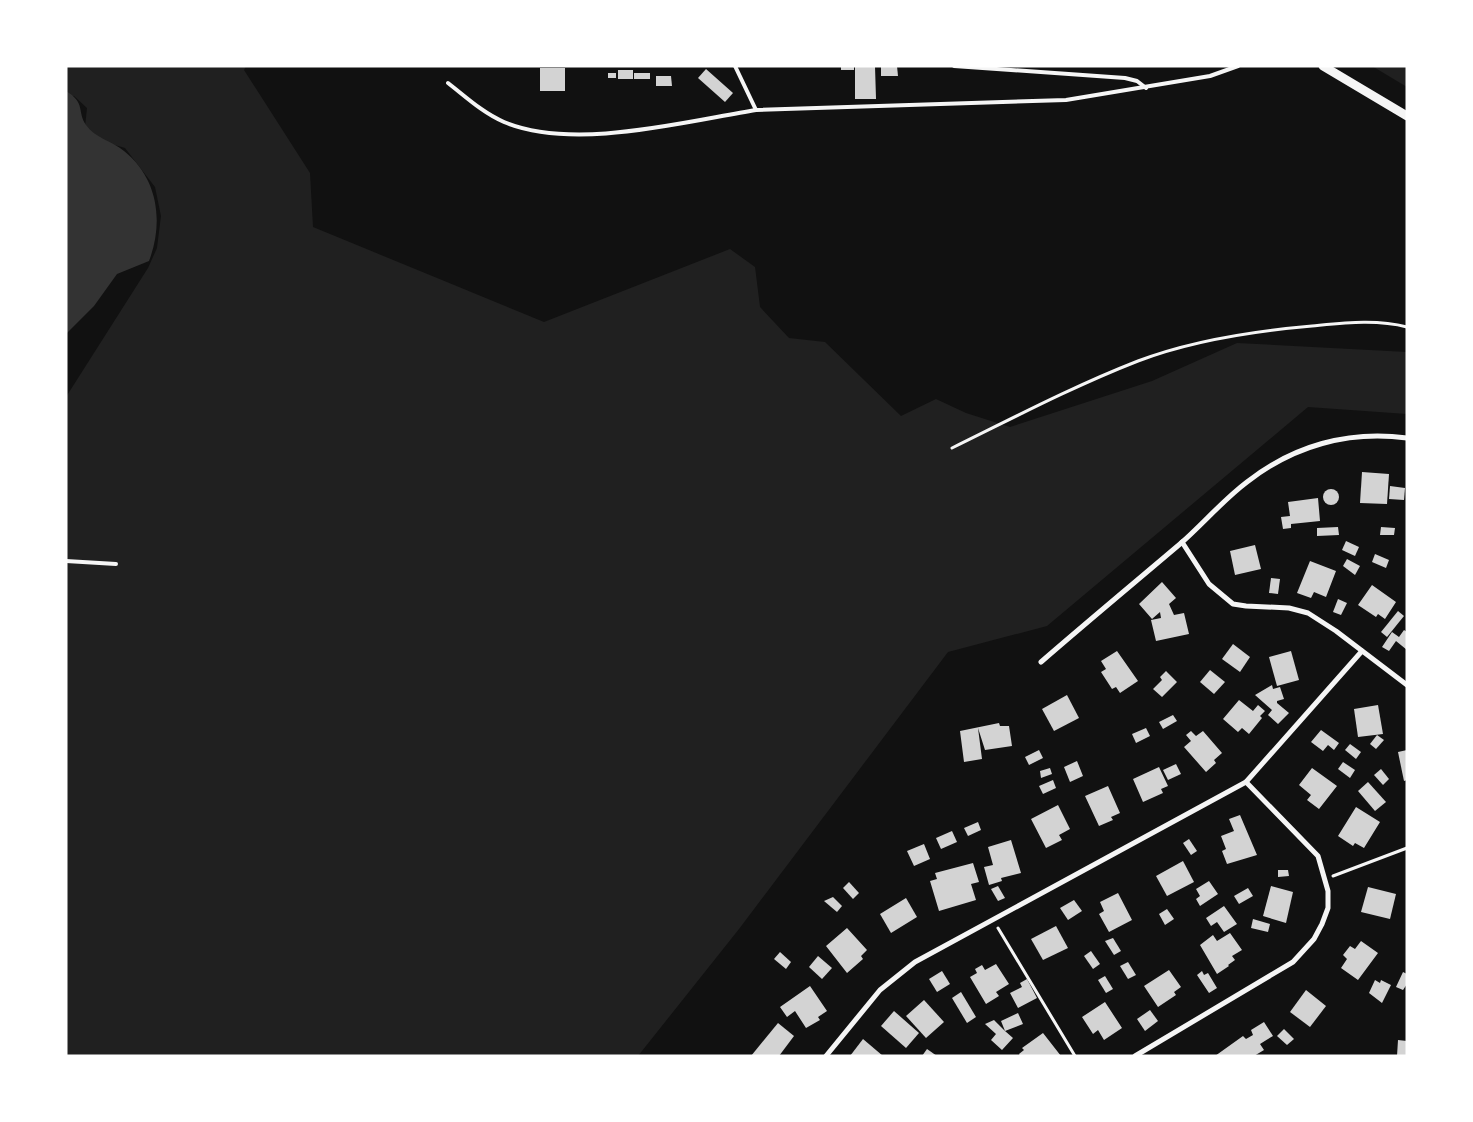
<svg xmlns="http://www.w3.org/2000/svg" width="1473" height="1122" viewBox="0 0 1473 1122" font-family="'PT Sans Narrow',sans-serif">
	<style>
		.green { fill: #202020 }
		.water { fill: #333 }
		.building { fill: #d3d3d3 }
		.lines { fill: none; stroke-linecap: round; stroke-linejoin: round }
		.path { stroke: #f5f5f5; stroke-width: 3 }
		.service { stroke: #f5f5f5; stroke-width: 4 }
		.minor { stroke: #f5f5f5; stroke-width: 5 }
		.tertiary { stroke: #f5f5f5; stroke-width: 9 }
	</style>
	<rect width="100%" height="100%" fill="#111"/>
	<g class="green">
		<polygon points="66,66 246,66 244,70 310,173 313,227 544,322 730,249 755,267 760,307 789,338 825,342 901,416 936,399 966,413 1010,427 1152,381 1237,343 1407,352 1407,414 1308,407 1047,626 948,652 739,929 638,1056 66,1056 66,397 148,268 157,248 161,216 155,187 125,148 98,140 85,127 87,108 74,96 66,95"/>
		<polygon points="1372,66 1407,66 1407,87"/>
	</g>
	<path class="water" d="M66 91C86 103 77 112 86 125 95 138 112 141 124 151 158 178 164 222 149 261L117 274 94 306 66 334Z"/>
	<g class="building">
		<rect x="841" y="66" width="13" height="4"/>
		<polygon points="855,66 875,66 876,99 855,99"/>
		<polygon points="881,66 897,66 898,76 881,76"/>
		<rect x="540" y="68" width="25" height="23"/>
		<polygon points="706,69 733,93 725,102 698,78"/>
		<rect x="618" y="70" width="15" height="9"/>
		<rect x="608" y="73" width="8" height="5"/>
		<rect x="634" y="73" width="16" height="6"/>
		<polygon points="656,76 671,76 672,86 656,86"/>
		<polygon points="1362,472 1389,474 1387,504 1360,503"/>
		<polygon points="1390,486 1405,488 1404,500 1389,499"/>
		<circle cx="1331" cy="497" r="8"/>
		<polygon points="1318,498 1320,521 1291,524 1291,528 1283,529 1281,517 1290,516 1288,502"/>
		<polygon points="1338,527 1339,535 1317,536 1317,528"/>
		<polygon points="1381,527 1395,528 1394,535 1380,535"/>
		<polygon points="1346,541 1359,547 1355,556 1342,550"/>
		<polygon points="1255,545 1261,569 1235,575 1230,551"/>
		<polygon points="1375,554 1389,560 1386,568 1372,562"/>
		<polygon points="1347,559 1360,566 1355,575 1343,566"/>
		<polygon points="1310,561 1336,571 1326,597 1314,592 1311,598 1297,593"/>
		<polygon points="1271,578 1280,579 1278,594 1269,593"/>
		<polygon points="1162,582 1176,598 1169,604 1174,615 1184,613 1189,634 1156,641 1151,620 1161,618 1160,612 1152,619 1139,604"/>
		<polygon points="1372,585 1396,602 1385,619 1378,614 1376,617 1358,605"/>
		<polygon points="1338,599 1347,603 1341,615 1333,612"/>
		<polygon points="1398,611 1404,616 1387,637 1381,632"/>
		<polygon points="1404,630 1407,632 1407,650 1396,641 1389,651 1382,647 1392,632 1399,637"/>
		<polygon points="1233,644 1250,657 1240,672 1222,659"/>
		<polygon points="1117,651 1138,681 1120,693 1116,687 1112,689 1101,672 1106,669 1101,661"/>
		<polygon points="1291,651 1299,680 1277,686 1269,657"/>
		<polygon points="1210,670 1225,682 1214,694 1200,682"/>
		<polygon points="1166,671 1177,682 1162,697 1153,689 1162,680 1160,677"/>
		<polygon points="1272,685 1273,689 1280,687 1284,699 1277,701 1277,703 1289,713 1278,724 1268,715 1272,710 1255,695"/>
		<polygon points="1067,695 1079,718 1054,731 1042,709"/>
		<polygon points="1239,700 1253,711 1258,705 1265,711 1260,716 1262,718 1249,734 1242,728 1238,732 1223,719"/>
		<polygon points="1378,705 1383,734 1358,737 1354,709"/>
		<polygon points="1173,715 1177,721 1163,729 1159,722"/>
		<polygon points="999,723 1000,726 1009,726 1012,746 985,750 978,728 982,759 964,762 960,731"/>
		<polygon points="1146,728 1150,736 1136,743 1132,734"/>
		<polygon points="1321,730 1339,743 1334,750 1328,745 1323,751 1311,742"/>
		<polygon points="1191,731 1196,736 1203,731 1222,753 1214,760 1216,763 1206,772 1184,747 1191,741 1186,735"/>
		<polygon points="1377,735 1384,740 1376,749 1370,744"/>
		<polygon points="1350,744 1361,752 1356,759 1345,750"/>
		<polygon points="1039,750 1043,758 1029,765 1025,757"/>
		<polygon points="1407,750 1407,780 1404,781 1398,752"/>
		<polygon points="1077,761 1083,776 1070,782 1064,767"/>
		<polygon points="1343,762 1355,770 1350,778 1338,769"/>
		<polygon points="1176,764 1181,774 1168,780 1163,770"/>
		<polygon points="1159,767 1168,786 1161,789 1163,793 1143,802 1133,779"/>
		<polygon points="1050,768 1052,774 1041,778 1040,771"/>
		<polygon points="1312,768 1337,786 1319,809 1307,800 1311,795 1299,785"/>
		<polygon points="1381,769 1389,779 1383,785 1374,775"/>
		<polygon points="1053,780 1056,788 1043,794 1039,786"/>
		<polygon points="1368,782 1386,802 1375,811 1358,791"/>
		<polygon points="1108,786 1120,813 1111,817 1113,820 1099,826 1085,796"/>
		<polygon points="1058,805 1070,829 1059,835 1062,840 1046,848 1031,819"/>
		<polygon points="1356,807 1380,822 1364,848 1355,843 1353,846 1338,836"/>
		<polygon points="1240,815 1257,855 1227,864 1222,851 1226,849 1221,836 1234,831 1229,819"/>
		<polygon points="978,822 981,830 968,836 964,828"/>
		<polygon points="952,831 957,842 941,849 936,838"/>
		<polygon points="1189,839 1197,851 1191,855 1183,843"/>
		<polygon points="1011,840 1021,873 1001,878 1002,881 989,885 984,867 993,865 988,847"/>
		<polygon points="924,844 930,859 914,866 907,851"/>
		<polygon points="1183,861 1194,882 1167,896 1156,876"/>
		<polygon points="973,863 979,882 971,884 976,900 939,911 930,881 937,879 935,873"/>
		<polygon points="1278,870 1288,870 1289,876 1278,877"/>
		<polygon points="1209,881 1218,894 1200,906 1196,899 1200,896 1196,889"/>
		<polygon points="849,882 859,893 853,899 843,888"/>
		<polygon points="998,886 1005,898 998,901 991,889"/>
		<polygon points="1271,886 1293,892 1286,923 1263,916"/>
		<polygon points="1368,887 1396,894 1390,919 1361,912"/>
		<polygon points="1248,888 1253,896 1239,904 1234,896"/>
		<polygon points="1118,893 1132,920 1109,932 1099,914 1104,911 1100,902"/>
		<polygon points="833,897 842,906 837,912 824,901"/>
		<polygon points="906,898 917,917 891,933 880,914"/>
		<polygon points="1074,900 1082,911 1068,920 1060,908"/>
		<polygon points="1224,906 1237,924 1224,932 1217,922 1211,926 1206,918"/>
		<polygon points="1167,909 1174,919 1165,925 1159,914"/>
		<polygon points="1253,919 1270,924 1268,932 1251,928"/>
		<polygon points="1056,926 1068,948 1043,960 1031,939"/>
		<polygon points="847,928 867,950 861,956 863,959 847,973 826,946"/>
		<polygon points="1230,933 1242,950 1232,956 1235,960 1228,965 1229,966 1217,974 1200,945 1213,935 1217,941"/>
		<polygon points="1113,938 1121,951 1114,955 1105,941"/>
		<polygon points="1361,941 1378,953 1358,980 1341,968 1347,959 1343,955 1350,946 1355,949"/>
		<polygon points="1091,951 1100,964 1093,969 1084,956"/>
		<polygon points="780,952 791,962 786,969 774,959"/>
		<polygon points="818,956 832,968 822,979 809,967"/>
		<polygon points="1128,962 1136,975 1128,979 1120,966"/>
		<polygon points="996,964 1009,984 996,992 999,996 986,1004 970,977 977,973 975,969 982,965 985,970"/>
		<polygon points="1169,970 1181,987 1174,992 1176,995 1158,1007 1144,986"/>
		<polygon points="942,971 950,984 937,992 929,979"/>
		<polygon points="1202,971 1204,975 1208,973 1217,988 1209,993 1197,975"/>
		<polygon points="1403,972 1407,974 1407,984 1403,990 1396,987"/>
		<polygon points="1105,976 1113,989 1106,993 1098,980"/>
		<polygon points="1027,979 1037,998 1018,1008 1010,993 1022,987 1020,983"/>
		<polygon points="1375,980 1380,983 1381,980 1391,985 1382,1003 1369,993"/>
		<polygon points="810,986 827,1011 818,1017 820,1020 806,1028 795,1011 787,1017 780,1007"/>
		<polygon points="1306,990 1326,1006 1310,1027 1290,1012"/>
		<polygon points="961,992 976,1017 967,1023 952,998"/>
		<polygon points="924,1000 944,1022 926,1038 906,1016"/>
		<polygon points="1105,1002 1122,1028 1104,1040 1098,1030 1093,1034 1082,1017"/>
		<polygon points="1150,1010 1158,1021 1145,1031 1137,1019"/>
		<polygon points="894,1011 919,1033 906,1048 881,1026"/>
		<polygon points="1018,1013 1023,1024 1005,1031 1013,1038 1002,1050 991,1040 996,1034 985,1024 994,1020 1005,1031 1001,1021"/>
		<polygon points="1264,1022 1273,1036 1260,1044 1264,1050 1254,1056 1215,1056 1243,1036 1246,1039 1253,1035 1251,1030"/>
		<polygon points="778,1023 794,1036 779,1056 751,1056"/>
		<polygon points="1284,1029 1294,1039 1287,1045 1277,1036"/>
		<polygon points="1043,1033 1061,1056 1020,1056 1019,1054 1024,1050 1022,1048"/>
		<polygon points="863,1039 883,1056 850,1056"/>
		<polygon points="1398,1040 1407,1041 1407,1056 1397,1056"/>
		<polygon points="927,1049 937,1056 922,1056"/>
	</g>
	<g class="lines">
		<g class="path">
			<path d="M952 448C1013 418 1074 386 1138 361 1193 340 1254 331 1312 326 1344 323 1376 319 1407 327"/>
			<polyline points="1333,876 1407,848"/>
			<polyline points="998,928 1075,1056"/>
		</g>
		<g class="service">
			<polyline points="735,66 756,110 1066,100 1210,76 1238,66"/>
			<polyline points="954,66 1125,78 1137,81 1146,88"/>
			<path d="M448 83C466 97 483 113 504 122 573 151 683 122 756 110"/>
			<polyline points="66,561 116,564"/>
		</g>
		<g class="minor">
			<polyline points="1182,542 1209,584 1233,604 1246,606 1289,608 1308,613 1336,631 1407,685"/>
			<path d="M1041 662C1087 622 1134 583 1180 544 1203 524 1223 500 1247 482 1293 446 1348 430 1407 438"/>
			<polyline points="826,1056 880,990 915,962 1246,782 1362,651"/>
			<polyline points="1135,1056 1293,962 1314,939 1322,924 1328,908 1328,891 1318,856 1246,782"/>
		</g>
		<polyline class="tertiary" points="1323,66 1407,116"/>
	</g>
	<rect width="1473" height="1122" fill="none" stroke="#ffffff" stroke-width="135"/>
</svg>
